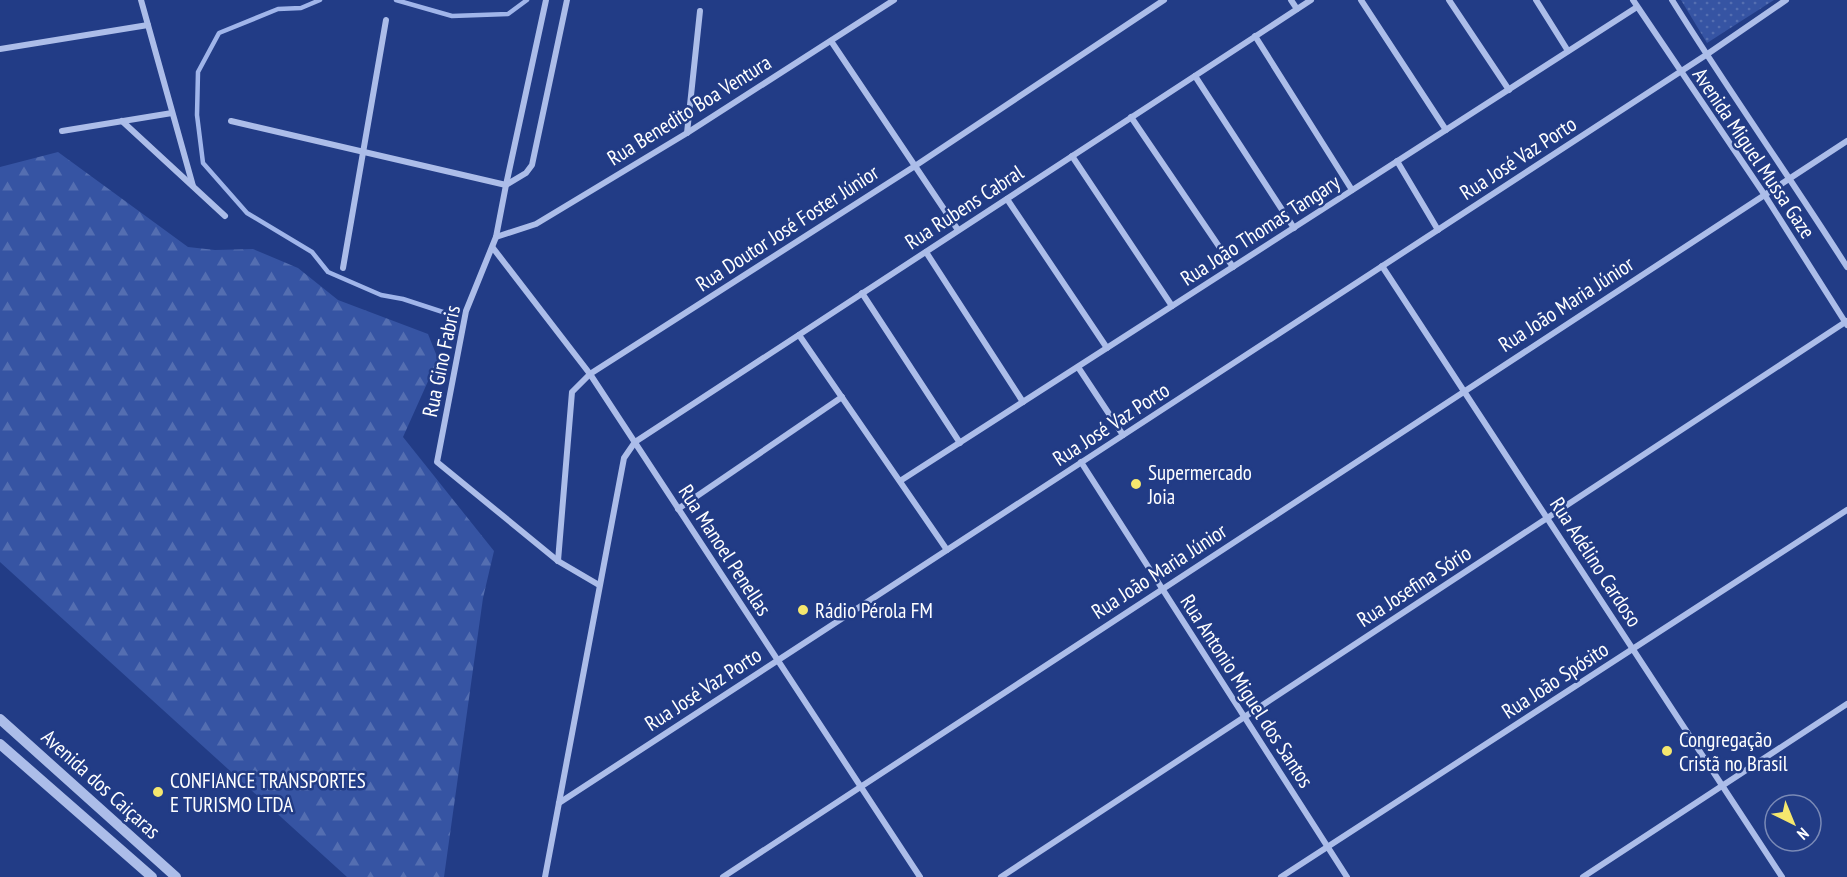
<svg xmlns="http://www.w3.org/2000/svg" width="1847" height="877" viewBox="0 0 1847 877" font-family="'PT Sans Narrow',sans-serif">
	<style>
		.forest { fill: url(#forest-firs) }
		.park { fill: url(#park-dots) }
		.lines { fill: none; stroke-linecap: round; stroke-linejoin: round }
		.stream { stroke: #a0b5ea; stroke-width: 4.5 }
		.minor { stroke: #acbde9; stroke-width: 6 }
		.tertiary { stroke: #acbde9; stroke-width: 10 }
		.poi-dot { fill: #f5e76e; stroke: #223c86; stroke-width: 2 }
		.labels { text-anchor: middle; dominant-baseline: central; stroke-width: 5; stroke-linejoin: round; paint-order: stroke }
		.street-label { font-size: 21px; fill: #fff; stroke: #223c86 }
		.poi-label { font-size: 21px; fill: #fff; stroke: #223c86; text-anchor: start }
	</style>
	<defs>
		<pattern id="forest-firs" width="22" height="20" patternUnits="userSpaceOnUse" patternTransform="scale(1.5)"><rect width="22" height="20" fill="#3654a3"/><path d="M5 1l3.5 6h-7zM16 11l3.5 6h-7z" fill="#546eb1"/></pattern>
		<pattern id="park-dots" width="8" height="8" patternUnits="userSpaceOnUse" patternTransform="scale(1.5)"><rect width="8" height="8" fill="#3654a3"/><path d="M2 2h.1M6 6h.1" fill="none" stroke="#546eb1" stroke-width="1.8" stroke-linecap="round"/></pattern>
	</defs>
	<rect width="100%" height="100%" fill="#223c86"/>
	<polygon class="forest" points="58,152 188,247 215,250 253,249 298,268 338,300 428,334 438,359 403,437 494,551 483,598 444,877 347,877 0,562 0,167"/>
	<polygon class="park" points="1681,0 1774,0 1707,43"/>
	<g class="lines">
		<g class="stream">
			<polyline points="320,0 301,8 278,9 219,33 198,72 197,115 203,163 247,213 312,252 328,272 381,295 403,299 452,315"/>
			<polyline points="396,0 452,16 508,14 527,0"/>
		</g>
		<g class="minor">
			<polyline points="141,0 193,186"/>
			<polyline points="546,0 506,185 496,237 466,311 437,462 558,561 599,585"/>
			<polyline points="1291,0 1297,9"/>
			<polyline points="1361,0 1446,130"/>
			<polyline points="1449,0 1509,90"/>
			<polyline points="1536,0 1568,51"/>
			<polyline points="1633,0 1764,194 1847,325"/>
			<path d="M1672 0C1728 90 1790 177 1847 267"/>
			<polyline points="1255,36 1352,190"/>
			<polyline points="831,41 958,230"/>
			<polyline points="0,49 148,25"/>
			<polyline points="1195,76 1294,228"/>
			<polyline points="1131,117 1233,267"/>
			<polyline points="122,121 225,216"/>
			<polyline points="231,121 506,185 526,173 532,165 567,0"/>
			<polyline points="62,131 172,113"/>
			<polyline points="687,133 700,11"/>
			<polyline points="1072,156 1172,306"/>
			<polyline points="1397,161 1438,230"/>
			<polyline points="1007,199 1107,348"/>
			<polyline points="496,237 536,224 687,133 894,0"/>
			<polyline points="493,248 590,374 920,877"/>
			<polyline points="926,252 1023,402"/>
			<polyline points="1382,266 1782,877"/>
			<polyline points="343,268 386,20"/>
			<polyline points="862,293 960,443"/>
			<polyline points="799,335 947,550"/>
			<polyline points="1078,367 1123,435"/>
			<polyline points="1081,462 1347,877"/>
			<polyline points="900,481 1637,7"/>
			<polyline points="678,509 842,397"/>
			<polyline points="558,561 572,392 590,374 915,166 1164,0"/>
			<polyline points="559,803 1706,55 1786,0"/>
			<polyline points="545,877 624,458 635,442 1311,0"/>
			<polyline points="723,877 1847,141"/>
			<polyline points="1001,877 1847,321"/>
			<polyline points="1281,877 1847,510"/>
			<polyline points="1583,877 1847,704"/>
		</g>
		<g class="tertiary">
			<polyline points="0,719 176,877"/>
			<polyline points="0,744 152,877"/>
		</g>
	</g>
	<g class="poi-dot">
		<circle cx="1136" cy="484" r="6"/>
		<circle cx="803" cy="610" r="6"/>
		<circle cx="1667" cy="751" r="6"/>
		<circle cx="158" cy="792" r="6"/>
	</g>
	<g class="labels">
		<g class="street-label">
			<text transform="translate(689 110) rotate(-32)">Rua Benedito Boa Ventura</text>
			<text transform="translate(1754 153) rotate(56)">Avenida Miguel Mussa Gaze</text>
			<text transform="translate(1518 158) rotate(-33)">Rua José Vaz Porto</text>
			<text transform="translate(964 207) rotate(-33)">Rua Rubens Cabral</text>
			<text transform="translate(787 228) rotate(-33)">Rua Doutor José Foster Júnior</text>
			<text transform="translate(1260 230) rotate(-33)">Rua João Thomas Tangary</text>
			<text transform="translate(1566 304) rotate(-33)">Rua João Maria Júnior</text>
			<text transform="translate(441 361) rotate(-78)">Rua Gino Fabris</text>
			<text transform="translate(1111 424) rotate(-33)">Rua José Vaz Porto</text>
			<text transform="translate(725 550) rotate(57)">Rua Manoel Penellas</text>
			<text transform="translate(1596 562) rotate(57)">Rua Adélino Cardoso</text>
			<text transform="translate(1159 571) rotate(-33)">Rua João Maria Júnior</text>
			<text transform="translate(1414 586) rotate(-33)">Rua Josefina Sório</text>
			<text transform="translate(1555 680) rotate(-33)">Rua João Spósito</text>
			<text transform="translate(703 689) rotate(-33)">Rua José Vaz Porto</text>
			<text transform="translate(1247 691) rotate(57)">Rua Antonio Miguel dos Santos</text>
			<text transform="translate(101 784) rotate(42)">Avenida dos Caiçaras</text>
		</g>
		<g class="poi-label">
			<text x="1148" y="472">Supermercado<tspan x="1148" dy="24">Joia</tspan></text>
			<text x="815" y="610">Rádio Pérola FM</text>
			<text x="1679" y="739">Congregação<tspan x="1679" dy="24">Cristã no Brasil</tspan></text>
			<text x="170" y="780">CONFIANCE TRANSPORTES<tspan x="170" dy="24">E TURISMO LTDA</tspan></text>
		</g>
	</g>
	<g transform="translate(1793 823) rotate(137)"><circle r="28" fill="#223c86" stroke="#7a8ab6" stroke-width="1.5"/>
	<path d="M0-4.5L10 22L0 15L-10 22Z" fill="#f5e76e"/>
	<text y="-9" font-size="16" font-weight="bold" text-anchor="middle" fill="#ffffff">N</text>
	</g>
</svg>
